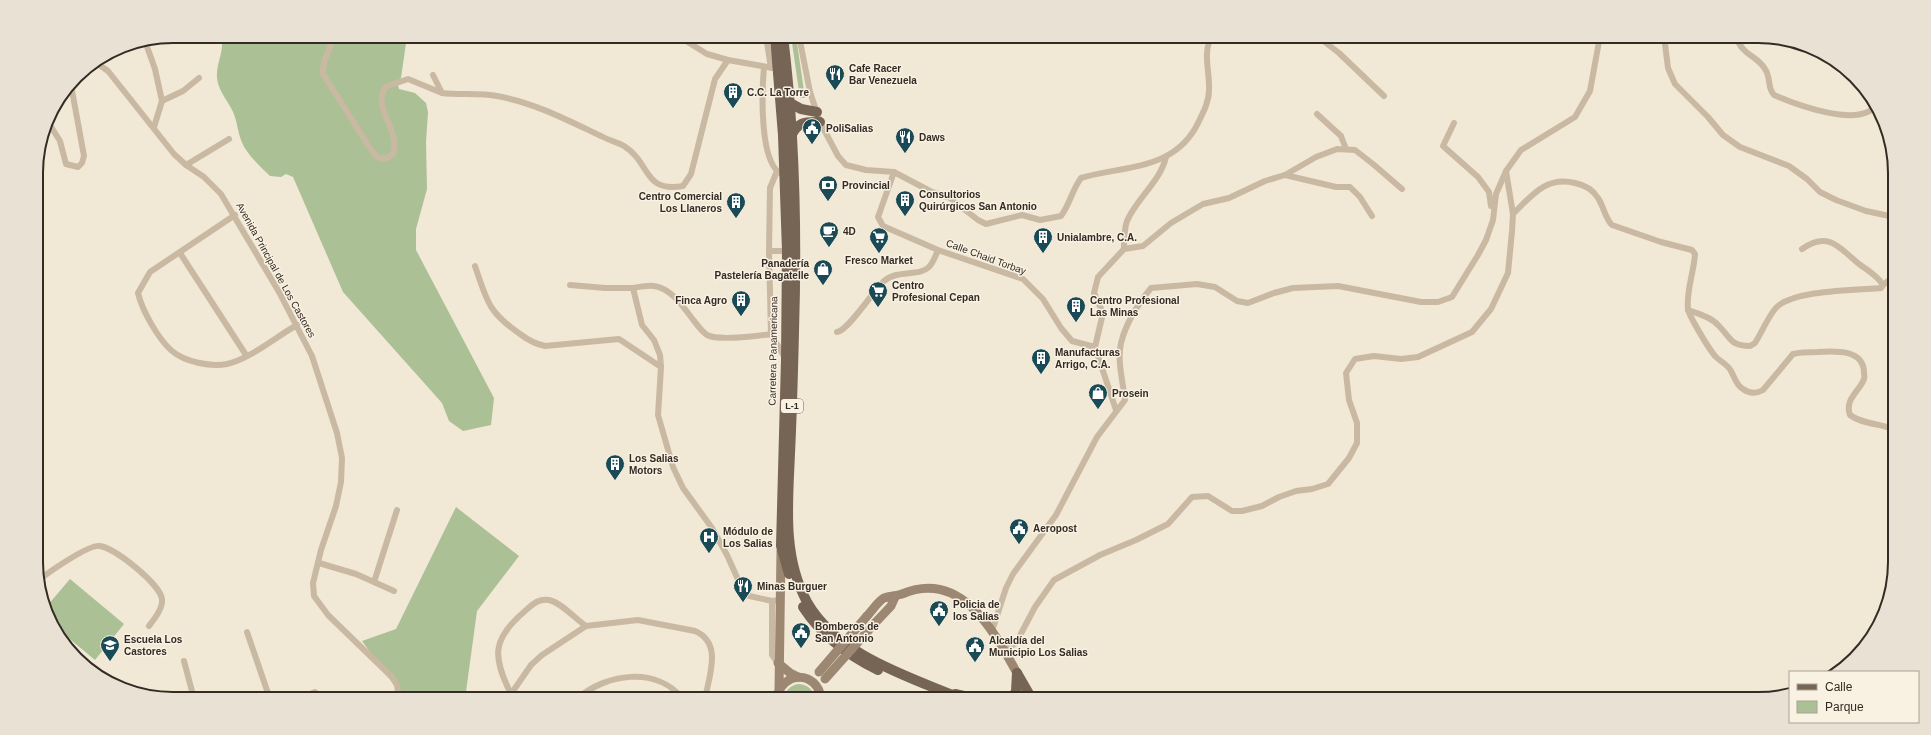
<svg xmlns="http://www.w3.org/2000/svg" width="1931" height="735" viewBox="0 0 1931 735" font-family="Arial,sans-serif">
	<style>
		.green { fill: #acc096 }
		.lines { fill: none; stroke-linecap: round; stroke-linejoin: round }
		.street { stroke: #c9b9a2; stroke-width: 6 }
		.secondary { stroke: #9c8773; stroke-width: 9 }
		.primary { stroke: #766455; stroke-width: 10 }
		.secondary-bridge { stroke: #9c8773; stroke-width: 9 }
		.labels { text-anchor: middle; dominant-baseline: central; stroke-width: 3; stroke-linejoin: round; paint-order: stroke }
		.shield { fill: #f9f1e2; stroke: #6e665d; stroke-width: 1 }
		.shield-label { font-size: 9px; font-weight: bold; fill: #332b24 }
		.poi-label { font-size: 10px; font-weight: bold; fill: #332b24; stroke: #f9f1e2; text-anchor: start }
		.street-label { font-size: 10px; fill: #332b24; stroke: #f9f1e2 }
		.rim { fill: none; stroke: #332b24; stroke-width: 2 }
	</style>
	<rect width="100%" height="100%" fill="#f1e8d5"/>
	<g class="green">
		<path d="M221 36H408L406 43 401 78 397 81 399 89 415 93 426 103 428 112 426 142 427 189 416 229V250L494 398 491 425 463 431 449 421 442 403 343 292 293 177 286 174 281 177 270 176C260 166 246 154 241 140 237 129 237 118 231 108 226 99 218 89 217 78 216 62 225 52 221 36Z"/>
		<polygon points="791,36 796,36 805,98 800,98"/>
		<polygon points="456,507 519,556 477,611 465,699 404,699 362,641 396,629"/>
		<polygon points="70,579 124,624 95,660 59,630 47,606"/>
		<path d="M799 684C808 685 814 690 815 699H784C785 690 791 685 799 684Z"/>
	</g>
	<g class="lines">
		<g class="street">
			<path d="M332 36C333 50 322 55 323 74L370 148 377 157 385 159 393 154C401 129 372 110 385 87L408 79 442 93"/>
			<polyline points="678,36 707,54 728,60"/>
			<polyline points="766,36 771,68"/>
			<path d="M799 36 810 92 820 122 838 156 846 165 866 170 894 172 930 191 950 198 978 220 986 224 1022 215 1040 220 1061 216C1070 204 1072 190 1081 178 1125 165 1176 171 1199 121 1204 111 1209 101 1209 90 1210 72 1202 52 1212 36"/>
			<polyline points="1317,36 1339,53 1384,96"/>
			<polyline points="1664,36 1668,68 1675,84 1708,117 1723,135 1740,147 1789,166 1807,179 1820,192 1836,200 1866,211 1894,217"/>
			<path d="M1736 36C1741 55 1758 56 1765 69 1771 77 1767 88 1774 95 1795 104 1860 129 1876 105"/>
			<polyline points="145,41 155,69 162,101 154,127"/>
			<polyline points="95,62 108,71 174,154 186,165 204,177 221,194 279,292 312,356 337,433 342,458 341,482 336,506 321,550 313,583 314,596 328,615 392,677 397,685 399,699"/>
			<path d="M764 67C762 89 759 160 780 173"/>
			<path d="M433 75 442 93C459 95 481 93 497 96 535 103 567 120 601 136 608 140 617 142 624 146 651 163 643 193 683 186L691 174 715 79 728 60 779 69"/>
			<polyline points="162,101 183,91 199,78"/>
			<polyline points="1317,114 1341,136 1346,149"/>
			<polyline points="48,122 60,141 66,164 78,167 82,163 84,156 71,85"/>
			<polyline points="1454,123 1443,146 1478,177 1489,192 1491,206"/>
			<polyline points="186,165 229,139"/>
			<polyline points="894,172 878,217 883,226 938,250 1023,279 1043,299 1061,328 1072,341 1095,347 1116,410"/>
			<polyline points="1285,175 1336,187 1350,187 1360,197 1372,216"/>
			<path d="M1513 214C1532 195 1546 176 1575 183 1585 185 1593 190 1598 198 1604 207 1605 218 1612 225L1661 242 1692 250 1695 254C1694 272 1686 291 1688 309 1689 316 1710 351 1716 357 1721 362 1728 365 1731 371 1735 378 1736 385 1743 389 1750 394 1756 394 1763 390L1793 354C1801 352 1809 352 1818 352 1835 351 1864 349 1864 373 1864 375 1865 377 1864 379 1860 391 1844 399 1850 415 1863 425 1881 423 1895 430"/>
			<path d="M235 215 150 272 138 293C142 310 158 339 172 351 185 362 210 367 227 364 250 359 277 336 297 325"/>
			<path d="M1124 249C1124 241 1124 229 1127 221 1137 198 1160 182 1166 157"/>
			<polyline points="769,251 787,251"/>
			<polyline points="180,253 246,355"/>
			<path d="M475 266C487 301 488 312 520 334 528 340 535 344 545 346L619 339 661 367"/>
			<polyline points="570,285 605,288 633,288"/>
			<polyline points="1883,285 1894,276"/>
			<path d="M1688 310C1699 314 1711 317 1719 326 1731 338 1730 346 1750 346L1755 343C1762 332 1767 319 1775 309 1790 290 1856 290 1881 288L1883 285C1878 276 1867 270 1859 264 1840 249 1830 230 1802 249"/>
			<path d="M837 332C848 331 873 291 884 281 898 269 919 277 929 267 933 263 936 255 938 250"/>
			<polyline points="771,334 769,251 770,188 777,171"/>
			<polyline points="1095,347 1103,313 1094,293 1098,277 1124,249 1143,246 1171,223 1203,204 1229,198 1265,181 1285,175 1316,157 1337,149 1355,150 1373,164 1402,189"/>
			<polyline points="319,563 356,574 394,591"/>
			<path d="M39 580C49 572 89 544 100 546 115 548 160 584 162 599 163 608 155 618 149 626"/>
			<polyline points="374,582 397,510"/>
			<path d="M779 600 772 601 745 595 727 555 712 528 683 488 673 467 658 415 661 367 660 355 654 340 642 325 633 288C639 287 647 285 654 286 670 288 682 305 691 317 695 322 701 331 707 335 718 341 758 336 771 334L785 358"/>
			<polyline points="772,601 772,655 778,663"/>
			<path d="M992 631 1006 588 1013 574 1056 515 1097 437 1125 400C1123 382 1117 361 1121 343 1126 323 1138 304 1151 288L1197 284 1215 287 1237 301 1248 303 1274 293 1293 288 1338 286 1421 302H1438L1452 297 1478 255 1486 240 1493 220 1496 194 1506 171 1521 150 1575 117 1590 91 1600 36"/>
			<polyline points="247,632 270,699"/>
			<polyline points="1004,651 1016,643 1035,607 1054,580 1100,555 1136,540 1168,524 1192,497 1208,496 1232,511 1242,511 1262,506 1279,497 1296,491 1312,489 1328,484 1349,458 1357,443 1357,423 1349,400 1346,373 1355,359 1374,356 1401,359 1418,357 1472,332 1491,309 1508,273 1512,231 1513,214 1506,171"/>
			<polyline points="184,661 194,699"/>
			<path d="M511 694C492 656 492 639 525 611 532 605 538 598 549 600 562 603 574 618 586 626"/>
			<polyline points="299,699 315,692"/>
			<path d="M510 699 511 694 531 665 542 655 586 626 638 620 695 631C723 643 709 676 705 699"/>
			<path d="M577 699C606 673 657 666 683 699"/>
		</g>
		<g class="secondary">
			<path d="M867 616C872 611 878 601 884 598 890 596 896 596 902 594 961 569 993 630 1017 673"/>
			<polyline points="875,623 891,606 895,597"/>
			<polyline points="778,663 790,673 798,677"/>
			<polyline points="779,691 781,551"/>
			<path d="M777 699C781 670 818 670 821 699"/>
		</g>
		<g class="primary">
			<polyline points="775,36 783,135 787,251 786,360 781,546 789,574"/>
			<path d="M783 36C795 133 797 234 794 332 793 372 792 413 790 453 788 503 782 556 807 602 838 656 908 676 962 699"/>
			<polyline points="790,103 801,109 817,112"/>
			<path d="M791 136C799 121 804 122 820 122"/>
			<path d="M803 607C822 636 847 655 878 670"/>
			<polyline points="1017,673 1032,699"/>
			<polyline points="955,694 977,699"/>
			<polyline points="1012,699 1016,691 1017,673"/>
		</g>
		<g class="secondary-bridge">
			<polyline points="819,672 867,616"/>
			<polyline points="825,679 875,623"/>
		</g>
	</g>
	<defs>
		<g id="restaurant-pin" transform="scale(1)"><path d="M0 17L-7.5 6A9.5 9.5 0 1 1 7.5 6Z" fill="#194a55" stroke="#f9f1e2"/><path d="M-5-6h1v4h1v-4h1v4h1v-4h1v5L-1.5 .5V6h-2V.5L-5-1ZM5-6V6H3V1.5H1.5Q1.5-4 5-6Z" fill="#fff"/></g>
		<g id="building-pin" transform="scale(1)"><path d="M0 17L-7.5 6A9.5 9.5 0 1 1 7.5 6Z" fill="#194a55" stroke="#f9f1e2"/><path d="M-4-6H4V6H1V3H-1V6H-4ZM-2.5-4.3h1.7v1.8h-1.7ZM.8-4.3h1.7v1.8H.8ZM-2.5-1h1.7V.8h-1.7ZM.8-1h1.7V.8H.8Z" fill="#fff"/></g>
		<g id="civic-pin" transform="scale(1)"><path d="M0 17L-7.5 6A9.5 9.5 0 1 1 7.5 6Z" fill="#194a55" stroke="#f9f1e2"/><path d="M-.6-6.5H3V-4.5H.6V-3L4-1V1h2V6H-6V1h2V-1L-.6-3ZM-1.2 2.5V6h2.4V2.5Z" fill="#fff"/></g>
		<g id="bank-pin" transform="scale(1)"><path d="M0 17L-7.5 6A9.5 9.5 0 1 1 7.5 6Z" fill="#194a55" stroke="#f9f1e2"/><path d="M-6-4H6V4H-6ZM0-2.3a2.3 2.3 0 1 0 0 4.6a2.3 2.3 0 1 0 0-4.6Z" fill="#fff"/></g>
		<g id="cafe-pin" transform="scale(1)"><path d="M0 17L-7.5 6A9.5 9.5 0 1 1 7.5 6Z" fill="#194a55" stroke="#f9f1e2"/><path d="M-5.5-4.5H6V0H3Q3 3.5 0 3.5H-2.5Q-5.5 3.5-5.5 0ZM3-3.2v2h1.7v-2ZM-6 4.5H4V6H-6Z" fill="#fff"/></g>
		<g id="supermarket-pin" transform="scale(1)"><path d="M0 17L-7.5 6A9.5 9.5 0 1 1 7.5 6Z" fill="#194a55" stroke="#f9f1e2"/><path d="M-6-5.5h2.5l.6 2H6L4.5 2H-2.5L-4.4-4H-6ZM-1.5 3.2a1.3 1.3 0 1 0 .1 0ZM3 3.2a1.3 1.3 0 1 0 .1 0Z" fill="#fff"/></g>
		<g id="shop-pin" transform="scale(1)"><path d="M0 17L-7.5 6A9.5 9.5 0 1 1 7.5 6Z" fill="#194a55" stroke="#f9f1e2"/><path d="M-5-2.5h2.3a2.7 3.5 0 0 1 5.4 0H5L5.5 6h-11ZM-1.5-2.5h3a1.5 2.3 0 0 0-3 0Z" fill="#fff"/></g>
		<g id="hospital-pin" transform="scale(1)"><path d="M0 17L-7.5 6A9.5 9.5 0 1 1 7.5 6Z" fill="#194a55" stroke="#f9f1e2"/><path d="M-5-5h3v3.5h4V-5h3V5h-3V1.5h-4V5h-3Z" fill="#fff"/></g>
		<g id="school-pin" transform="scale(1)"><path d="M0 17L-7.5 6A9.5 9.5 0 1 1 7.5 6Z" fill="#194a55" stroke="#f9f1e2"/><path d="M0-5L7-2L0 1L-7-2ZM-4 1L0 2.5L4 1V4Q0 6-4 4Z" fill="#fff"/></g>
	</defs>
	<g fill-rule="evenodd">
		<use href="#restaurant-pin" x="835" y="74"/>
		<use href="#building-pin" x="733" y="92"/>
		<use href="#civic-pin" x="812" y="128"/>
		<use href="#restaurant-pin" x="905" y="137"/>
		<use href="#bank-pin" x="828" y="185"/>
		<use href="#building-pin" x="905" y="200"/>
		<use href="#building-pin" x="736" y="202"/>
		<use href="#cafe-pin" x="829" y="231"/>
		<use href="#supermarket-pin" x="879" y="237"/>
		<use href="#building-pin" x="1043" y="237"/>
		<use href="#shop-pin" x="823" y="269"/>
		<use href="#supermarket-pin" x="878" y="291"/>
		<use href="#building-pin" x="741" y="300"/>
		<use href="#building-pin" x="1076" y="306"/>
		<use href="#building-pin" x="1041" y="358"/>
		<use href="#shop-pin" x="1098" y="393"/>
		<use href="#building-pin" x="615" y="464"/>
		<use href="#civic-pin" x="1019" y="528"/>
		<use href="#hospital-pin" x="709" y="537"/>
		<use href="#restaurant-pin" x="743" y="586"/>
		<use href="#civic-pin" x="939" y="610"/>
		<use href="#civic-pin" x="801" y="632"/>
		<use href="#school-pin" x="110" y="645"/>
		<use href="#civic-pin" x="975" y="646"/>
	</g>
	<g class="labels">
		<rect class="shield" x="781" y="399" width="22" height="14" rx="3"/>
		<g class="shield-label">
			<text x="792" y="406">L-1</text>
		</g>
		<g class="poi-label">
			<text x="849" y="68">Cafe Racer<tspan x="849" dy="12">Bar Venezuela</tspan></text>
			<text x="747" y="92">C.C. La Torre</text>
			<text x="826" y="128">PoliSalias</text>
			<text x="919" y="137">Daws</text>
			<text x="842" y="185">Provincial</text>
			<text x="919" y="194">Consultorios<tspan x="919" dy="12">Quirúrgicos San Antonio</tspan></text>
			<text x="722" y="196" text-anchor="end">Centro Comercial<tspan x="722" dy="12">Los Llaneros</tspan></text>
			<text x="843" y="231">4D</text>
			<text x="1057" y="237">Unialambre, C.A.</text>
			<text x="879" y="260" text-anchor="middle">Fresco Market</text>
			<text x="809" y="263" text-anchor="end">Panadería<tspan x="809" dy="12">Pastelería Bagatelle</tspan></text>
			<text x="892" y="285">Centro<tspan x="892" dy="12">Profesional Cepan</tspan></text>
			<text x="727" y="300" text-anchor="end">Finca Agro</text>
			<text x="1090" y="300">Centro Profesional<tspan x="1090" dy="12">Las Minas</tspan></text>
			<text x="1055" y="352">Manufacturas<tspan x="1055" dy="12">Arrigo, C.A.</tspan></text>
			<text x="1112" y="393">Prosein</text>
			<text x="629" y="458">Los Salias<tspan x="629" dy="12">Motors</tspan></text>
			<text x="1033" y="528">Aeropost</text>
			<text x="723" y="531">Módulo de<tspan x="723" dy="12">Los Salias</tspan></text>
			<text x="757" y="586">Minas Burguer</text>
			<text x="953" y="604">Policia de<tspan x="953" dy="12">los Salias</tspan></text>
			<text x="815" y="626">Bomberos de<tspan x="815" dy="12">San Antonio</tspan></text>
			<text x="124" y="639">Escuela Los<tspan x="124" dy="12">Castores</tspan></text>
			<text x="989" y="640">Alcaldía del<tspan x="989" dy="12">Municipio Los Salias</tspan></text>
		</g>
		<g class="street-label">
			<text transform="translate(986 257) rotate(20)">Calle Chaid Torbay</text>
			<text transform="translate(276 270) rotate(61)">Avenida Principal de Los Castores</text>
			<text transform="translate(773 351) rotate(-89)">Carretera Panamericana</text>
		</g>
	</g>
	<path d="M0 0H1931V735H0ZM173 43H1758A130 130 0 0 1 1888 173V562A130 130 0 0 1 1758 692H173A130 130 0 0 1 43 562V173A130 130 0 0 1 173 43Z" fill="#e9e1d3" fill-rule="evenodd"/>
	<path class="rim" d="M173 43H1758A130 130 0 0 1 1888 173V562A130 130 0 0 1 1758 692H173A130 130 0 0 1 43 562V173A130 130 0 0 1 173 43Z"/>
	<rect x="1789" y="671" width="130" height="52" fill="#f9f1e2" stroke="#aaa296"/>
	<rect x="1797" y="684" width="20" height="6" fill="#766455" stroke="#aaa296"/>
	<text x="1825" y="691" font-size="12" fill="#332b24">Calle</text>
	<rect x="1797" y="701" width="20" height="12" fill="#acc096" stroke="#aaa296"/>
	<text x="1825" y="711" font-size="12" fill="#332b24">Parque</text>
</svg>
